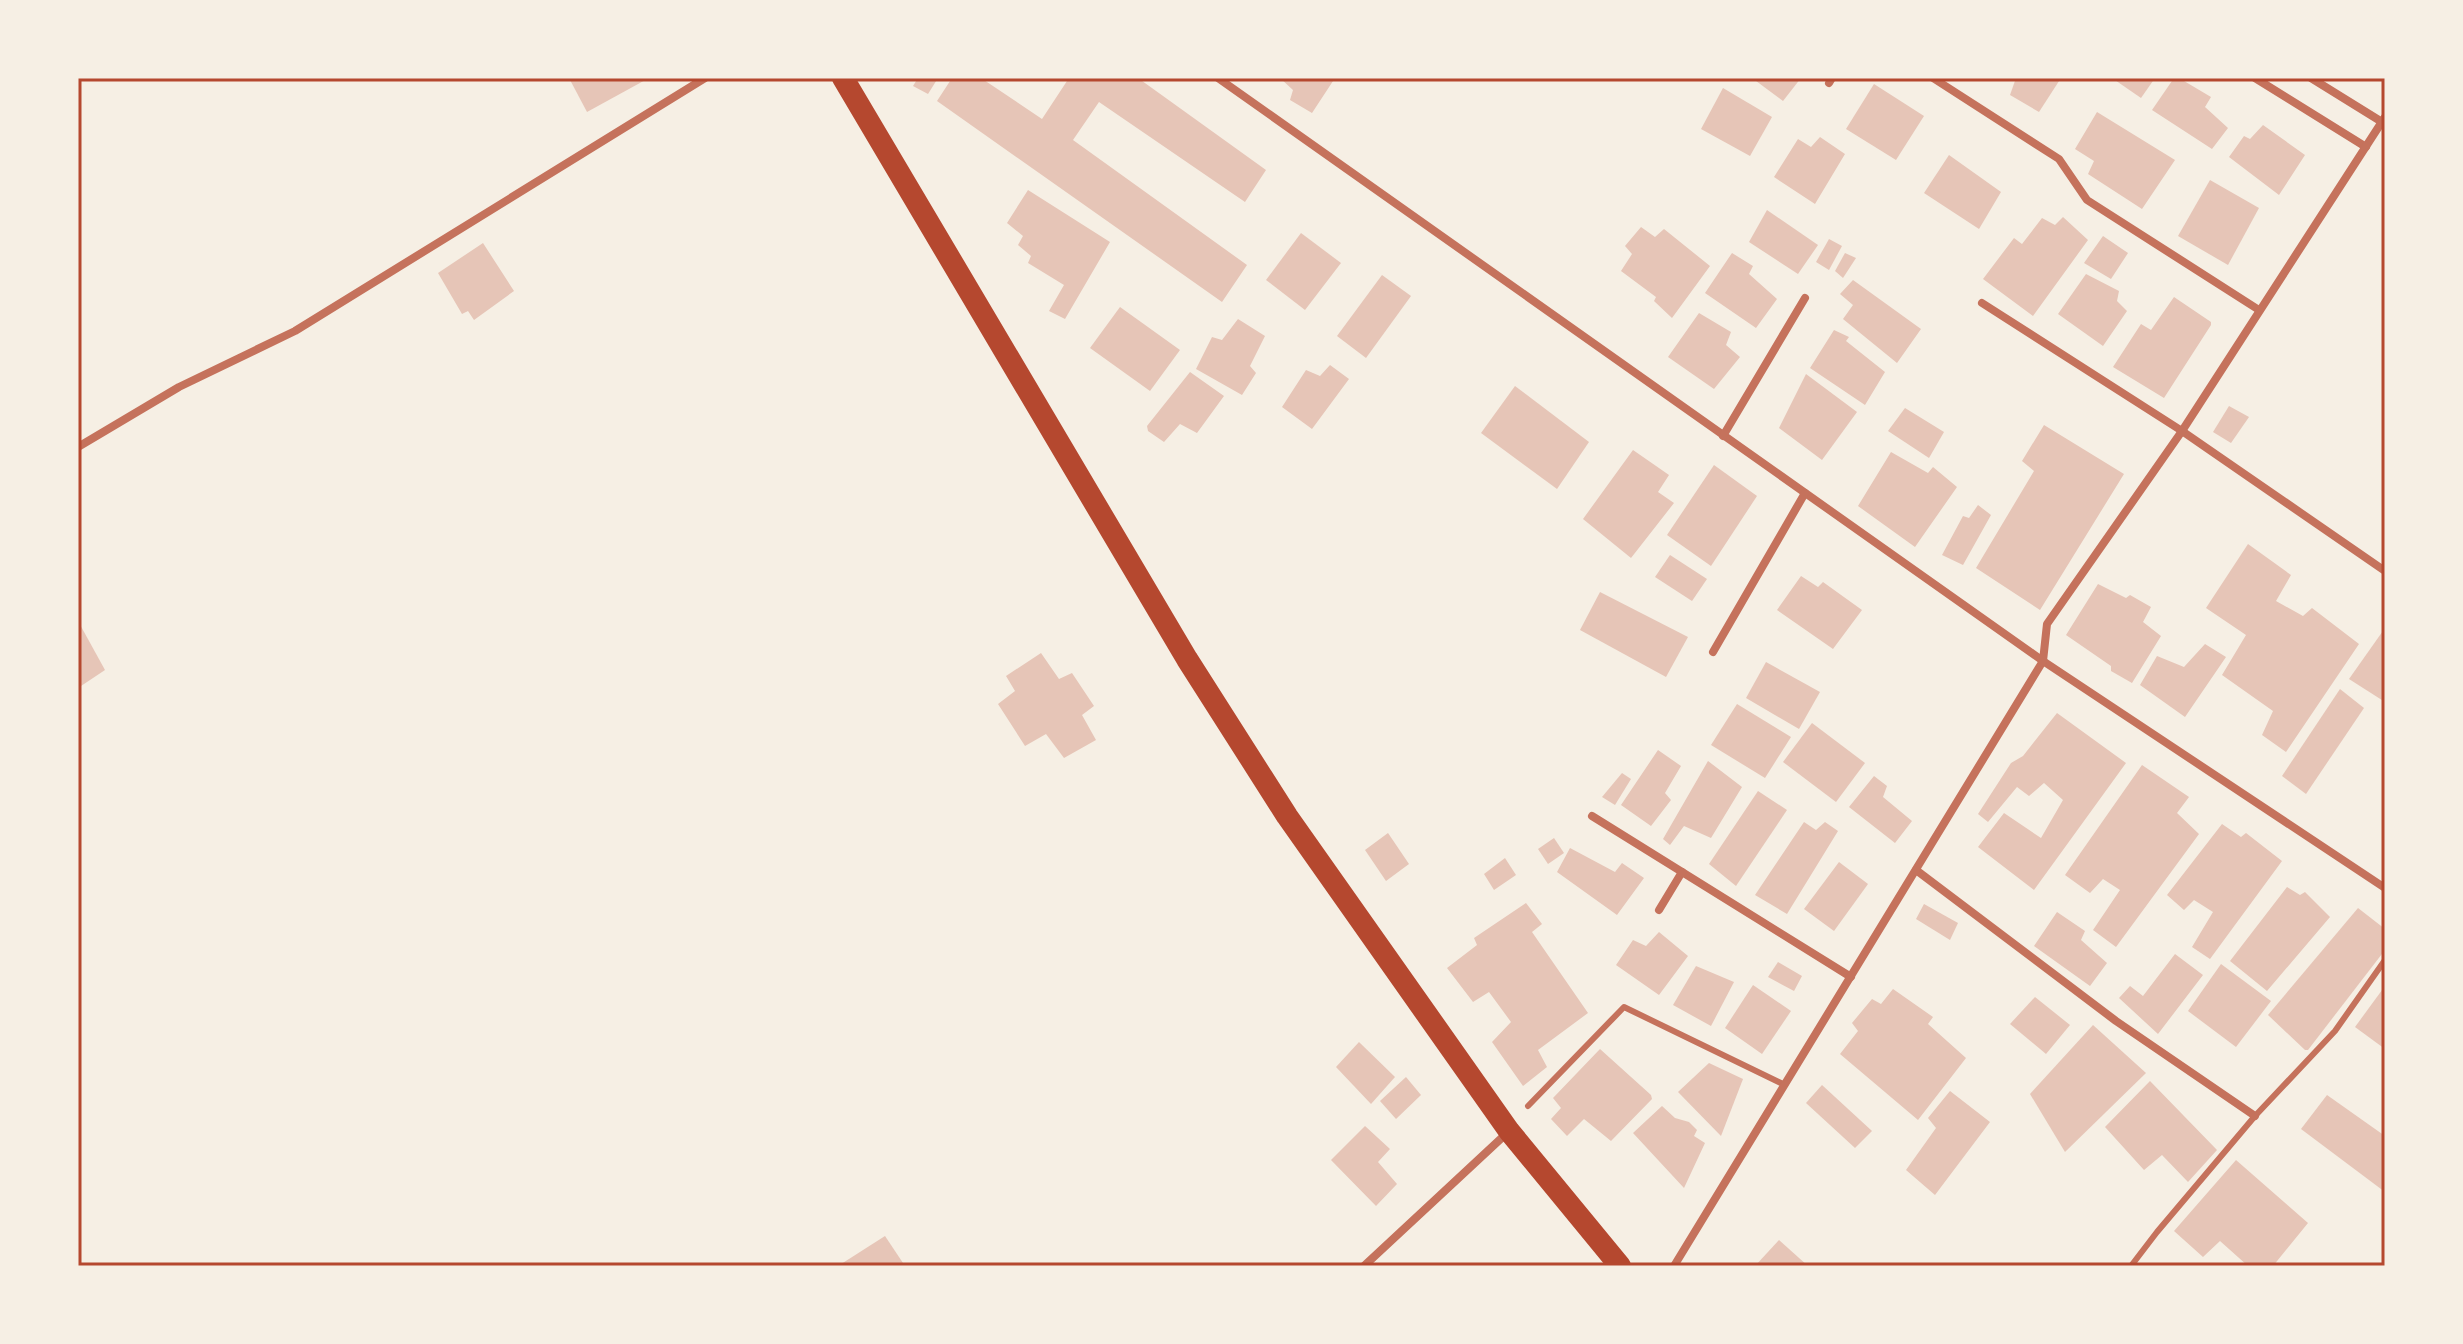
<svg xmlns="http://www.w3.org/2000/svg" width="2463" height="1344" viewBox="0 0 2463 1344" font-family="Signika,sans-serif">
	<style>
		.building { fill: #e6c5b7 }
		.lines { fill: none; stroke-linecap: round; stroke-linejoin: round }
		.service { stroke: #c5725c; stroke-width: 6 }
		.minor { stroke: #c5725c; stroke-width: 8 }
		.trunk { stroke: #b5482f; stroke-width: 22 }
		.neatline { fill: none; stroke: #b5482f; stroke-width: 3 }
	</style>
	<rect width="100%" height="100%" fill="#f6efe4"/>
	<g class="building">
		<polygon points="569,78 649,78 587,112"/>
		<polygon points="918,78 938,78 928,94 913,86"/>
		<polygon points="952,78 981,78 1042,119 1067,81 1063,78 1138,78 1266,170 1245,202 1099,102 1073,140 1247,265 1222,302 937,101"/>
		<polygon points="1280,78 1335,78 1312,113 1290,100 1293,90"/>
		<polygon points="1752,78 1801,78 1783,101"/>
		<polygon points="2016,78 2061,78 2039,112 2010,95"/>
		<polygon points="2112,78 2155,78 2141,98"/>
		<polygon points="2174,78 2179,78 2211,97 2205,107 2228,128 2212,149 2152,110"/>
		<polygon points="1874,84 1924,116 1896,160 1846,129"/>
		<polygon points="1723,88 1772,117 1750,156 1701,129"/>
		<polygon points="2097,112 2175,160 2142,209 2088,174 2094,161 2075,149"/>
		<polygon points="2263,125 2305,155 2279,195 2229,157 2244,136 2250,139"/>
		<polygon points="1820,137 1845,154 1815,204 1774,177 1798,139 1811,147"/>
		<polygon points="1949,155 2001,192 1979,229 1924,193"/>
		<polygon points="2210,180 2259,208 2228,265 2178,236"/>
		<polygon points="1028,190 1110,242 1065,319 1049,311 1064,285 1028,263 1031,256 1018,245 1023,236 1007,223"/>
		<polygon points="1767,210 1818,245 1798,274 1749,242"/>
		<polygon points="2063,217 2088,240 2033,316 1983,279 2014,238 2022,244 2042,218 2055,225"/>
		<polygon points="1641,227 1655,237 1664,229 1710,266 1672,318 1654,301 1656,297 1621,271 1632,254 1625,246"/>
		<polygon points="1301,233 1341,263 1305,310 1266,280"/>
		<polygon points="2103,236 2128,253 2111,279 2084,263"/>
		<polygon points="1829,239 1842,246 1829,270 1816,262"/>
		<polygon points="483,243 514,291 474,320 468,311 462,314 438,273"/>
		<polygon points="1732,253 1753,266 1749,274 1777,299 1756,328 1705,293"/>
		<polygon points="1845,253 1856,258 1843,278 1835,271"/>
		<polygon points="2086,274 2119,291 2117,301 2127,311 2103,346 2058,314"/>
		<polygon points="1382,275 1411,296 1366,358 1337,336"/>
		<polygon points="1853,280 1921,329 1897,363 1843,319 1853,305 1840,294"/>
		<polygon points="2174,297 2211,322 2211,325 2164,398 2113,367 2141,324 2151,330"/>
		<polygon points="1120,307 1180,350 1150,391 1090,348"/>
		<polygon points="1699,313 1731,332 1726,345 1740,357 1714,389 1668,357"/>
		<polygon points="1238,319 1265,336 1250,366 1256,373 1242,395 1196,369 1212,337 1222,340"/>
		<polygon points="1834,330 1849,337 1846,341 1885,372 1865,405 1810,368"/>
		<polygon points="1330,365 1349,379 1312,429 1282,407 1306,370 1320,376"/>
		<polygon points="1190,372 1224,396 1197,433 1180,424 1164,442 1148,431 1147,426"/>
		<polygon points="1806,374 1857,412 1822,460 1779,428"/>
		<polygon points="1515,386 1589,442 1557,489 1481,433"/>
		<polygon points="2229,406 2249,417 2231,443 2213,432"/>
		<polygon points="1905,408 1944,432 1929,458 1888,431"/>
		<polygon points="2044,425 2124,474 2040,610 1976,568 2034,471 2022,461"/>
		<polygon points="1633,450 1669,475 1658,492 1674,503 1631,558 1583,519"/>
		<polygon points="1891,452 1928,473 1933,467 1957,487 1915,547 1858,506"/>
		<polygon points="1714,465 1757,496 1711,566 1667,535"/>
		<polygon points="1978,505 1991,515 1963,565 1942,555 1963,516 1969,518"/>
		<polygon points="2248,544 2291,575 2276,601 2303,616 2312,608 2359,644 2286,752 2262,735 2273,711 2222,675 2246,635 2206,608"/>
		<polygon points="1670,555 1707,579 1692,601 1655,577"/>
		<polygon points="1801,576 1818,587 1823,582 1862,610 1833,649 1777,610"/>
		<polygon points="2098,584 2126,598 2130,595 2151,607 2143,622 2161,636 2132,683 2111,671 2111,666 2066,635"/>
		<polygon points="1600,592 1688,637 1666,677 1580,630"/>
		<polygon points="78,621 105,670 78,688"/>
		<polygon points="2385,628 2385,702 2349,679"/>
		<polygon points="2205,644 2226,657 2185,717 2140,685 2157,656 2184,667"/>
		<polygon points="1041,653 1059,679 1072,673 1094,706 1082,715 1096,740 1064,758 1046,734 1025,746 998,704 1015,691 1006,676"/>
		<polygon points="1766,662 1820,692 1799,729 1746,698"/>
		<polygon points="2340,689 2364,708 2306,794 2282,776"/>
		<polygon points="1737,704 1791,737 1765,778 1711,745"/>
		<polygon points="2057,713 2126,763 2034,890 1978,847 2004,813 2041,838 2063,800 2044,783 2029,796 2017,787 1988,822 1978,814 2011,763 2023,756"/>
		<polygon points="1812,723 1865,763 1836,802 1783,762"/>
		<polygon points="1658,750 1681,766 1665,793 1671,800 1651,826 1621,805"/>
		<polygon points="1708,761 1742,787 1711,838 1684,826 1670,845 1663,839"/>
		<polygon points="2142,765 2189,797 2177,813 2199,834 2116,947 2093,930 2120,890 2103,879 2090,893 2065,875"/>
		<polygon points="1622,773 1631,779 1615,805 1602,797"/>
		<polygon points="1874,776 1887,786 1883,797 1912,821 1895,843 1849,807"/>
		<polygon points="1758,791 1787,810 1736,886 1709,864"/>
		<polygon points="1804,822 1816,830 1825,822 1838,831 1787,914 1755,895"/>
		<polygon points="2222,824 2241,837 2246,833 2282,861 2210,959 2192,947 2213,912 2194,900 2184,910 2167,895"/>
		<polygon points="1388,833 1409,864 1386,881 1365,850"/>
		<polygon points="1554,838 1564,853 1548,864 1538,849"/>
		<polygon points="1570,848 1615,872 1622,863 1644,878 1617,915 1557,872"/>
		<polygon points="1505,858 1516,875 1494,890 1484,874"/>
		<polygon points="1839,862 1868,884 1834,931 1804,909"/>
		<polygon points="2287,887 2300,895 2305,892 2330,917 2267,991 2230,961"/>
		<polygon points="1526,903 1542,924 1532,932 1588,1013 1538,1050 1547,1067 1523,1086 1492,1042 1511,1022 1489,992 1473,1002 1447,968 1477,945 1474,938"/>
		<polygon points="1924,904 1958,923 1950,940 1916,919"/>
		<polygon points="2358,908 2385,929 2385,950 2308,1050 2305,1050 2268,1015"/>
		<polygon points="2057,912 2085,931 2081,940 2107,963 2090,986 2034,946"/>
		<polygon points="1659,932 1688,956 1659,995 1616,965 1633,940 1646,946"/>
		<polygon points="2175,954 2203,975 2158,1034 2119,998 2130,986 2143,996"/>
		<polygon points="1778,962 1802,976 1794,991 1768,977"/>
		<polygon points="2221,964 2271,1001 2236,1047 2188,1011"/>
		<polygon points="1696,966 1734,982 1711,1026 1673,1005"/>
		<polygon points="1753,985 1791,1011 1762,1054 1725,1028"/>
		<polygon points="2385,986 2385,1049 2355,1027"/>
		<polygon points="1893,989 1933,1017 1928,1024 1966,1058 1918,1120 1840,1054 1858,1031 1852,1023 1872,999 1881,1004"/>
		<polygon points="2035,997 2070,1025 2046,1054 2010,1024"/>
		<polygon points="2093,1025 2146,1073 2065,1152 2030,1094"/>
		<polygon points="1359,1042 1395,1077 1371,1104 1336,1067"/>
		<polygon points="1600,1049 1651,1095 1652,1099 1611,1141 1584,1119 1567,1136 1551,1119 1561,1108 1553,1098"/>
		<polygon points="1709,1063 1743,1079 1721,1136 1678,1092"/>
		<polygon points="1406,1077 1421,1095 1396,1119 1380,1101"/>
		<polygon points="2150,1081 2217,1150 2188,1182 2162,1155 2144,1170 2105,1127"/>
		<polygon points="1822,1085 1872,1131 1855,1148 1806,1103"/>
		<polygon points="1950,1091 1990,1122 1935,1195 1906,1170 1936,1128 1928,1118"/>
		<polygon points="2327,1095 2385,1136 2385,1192 2301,1129"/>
		<polygon points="1662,1106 1675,1118 1689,1122 1697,1130 1694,1136 1705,1143 1684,1188 1633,1133"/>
		<polygon points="1365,1126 1390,1149 1378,1162 1397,1184 1376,1206 1331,1160"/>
		<polygon points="2236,1160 2308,1223 2273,1266 2248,1266 2220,1241 2203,1257 2174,1231"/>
		<polygon points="885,1236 905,1266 838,1266"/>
		<polygon points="1779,1240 1808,1266 1755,1266"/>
	</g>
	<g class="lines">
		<g class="service">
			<polyline points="1528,1106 1624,1007 1785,1085"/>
			<polyline points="2131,1266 2157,1232 2255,1116 2335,1031 2385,960"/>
		</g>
		<g class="minor">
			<polyline points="1218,78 2043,661 2385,888"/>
			<polyline points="1933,78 2059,159 2087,200 2259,310"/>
			<polyline points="2255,78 2366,147"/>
			<polyline points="2311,78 2382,122"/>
			<polyline points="1829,83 1832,78"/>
			<polyline points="1982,303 2182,431 2385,571"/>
			<polyline points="1723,436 1805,298"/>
			<polyline points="78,447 179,387 295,331 705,78"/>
			<polyline points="1713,652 1805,493"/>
			<polyline points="1592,816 1851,977"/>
			<polyline points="1916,870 2116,1021 2255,1116"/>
			<polyline points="1659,910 1682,872"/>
			<polyline points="1364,1266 1507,1133"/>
			<polyline points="1674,1266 2043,661 2047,624 2182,431 2385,117"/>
		</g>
		<polyline class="trunk" points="843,78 1187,659 1287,816 1509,1131 1620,1266"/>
	</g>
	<rect width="2463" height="1344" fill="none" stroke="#f6efe4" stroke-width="160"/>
	<rect x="80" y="80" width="2303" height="1184" class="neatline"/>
</svg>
